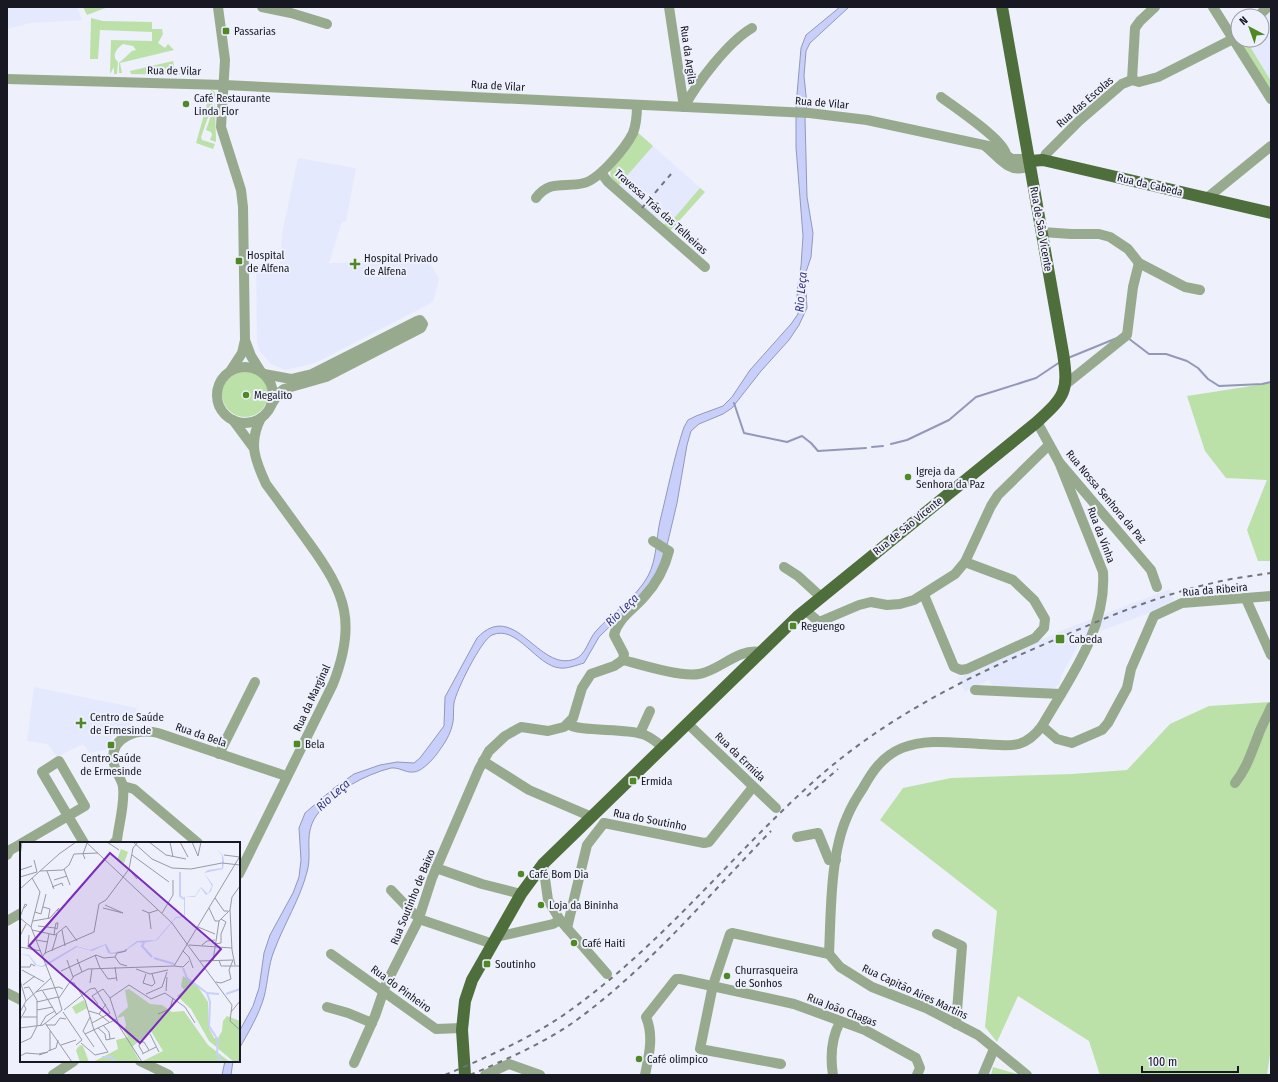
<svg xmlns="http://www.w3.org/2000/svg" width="1278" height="1082" viewBox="0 0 1278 1082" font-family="'Fira Sans Condensed',sans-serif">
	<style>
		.built { fill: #e5e9fe }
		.green { fill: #bbe1a8 }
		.water { fill: #c8cffa; stroke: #9398b9 }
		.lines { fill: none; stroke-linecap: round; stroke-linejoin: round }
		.stream { stroke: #9398b9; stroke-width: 2 }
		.minor { stroke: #97aa8e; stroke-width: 10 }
		.major { stroke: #4e6e3c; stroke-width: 12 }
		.rail { stroke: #71737d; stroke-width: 2; stroke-dasharray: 5 5; stroke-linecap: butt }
		.poi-dot { fill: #4f8926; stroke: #eef0fb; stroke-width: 1.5 }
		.labels { text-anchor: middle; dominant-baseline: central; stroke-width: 4; stroke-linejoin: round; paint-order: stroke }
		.poi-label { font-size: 11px; fill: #171822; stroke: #eef0fb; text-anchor: start }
		.street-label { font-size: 11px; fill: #171822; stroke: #eef0fb }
		.water-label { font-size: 12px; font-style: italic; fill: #353584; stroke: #eef0fb }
		.inset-river { fill: none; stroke: #c8cffa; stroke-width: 2 }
		.inset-road { fill: none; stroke: #989aa4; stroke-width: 1 }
		.view { fill: #7b2cbf; fill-opacity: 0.15; stroke: #7b2cbf; stroke-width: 2 }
		.inset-edge { fill: none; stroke: #171822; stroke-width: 2 }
	</style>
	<rect width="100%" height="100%" fill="#eef0fb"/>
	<g class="built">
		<polygon points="7,7 77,7 82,20 30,23 7,29"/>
		<polygon points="1269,13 1271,13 1271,92 1242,40 1262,40 1262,20"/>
		<polygon points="636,131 705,192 669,232 663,227 664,224 656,216 653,218 611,180"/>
		<polygon points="298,158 356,168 346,222 342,222 329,263 429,262 439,279 433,302 315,363 285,370 271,364 259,350 257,343 256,264 280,264 282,234"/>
		<polygon points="1170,589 1174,601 1149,613 1082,638 1061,676 1060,683 1056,687 1051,689 994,688 989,680 965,692 958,678 1063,630"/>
		<polygon points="34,687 137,708 132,726 128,726 112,736 108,749 90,753 83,744 57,757 48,744 27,741"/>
	</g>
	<g class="green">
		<polygon points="83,7 108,7 87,15"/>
		<path d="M91 18 103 21 152 22V29H162L163 34 158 43 165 48 168 44 174 50 120 63 122 73H119V63L132 51 136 50 133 46 123 44C116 49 111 56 118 62L117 74H114V67L110 74 111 40 152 41V32L100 30 98 59H90Z"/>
		<polygon points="1242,40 1250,40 1249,45 1271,81 1271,92 1242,44"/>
		<polygon points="173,61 175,70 179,72 180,75 131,74 130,71"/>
		<polygon points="211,90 214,91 216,95 201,137 202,140 215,144 213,149 196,143"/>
		<polygon points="215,104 216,142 210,140 212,135 211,132 206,130"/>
		<polygon points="636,131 653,146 618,186 611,180 610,169"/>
		<polygon points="700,188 705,192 669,232 663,227 664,224 670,223"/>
		<circle cx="245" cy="394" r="23"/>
		<polygon points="1271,383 1271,561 1258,561 1247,530 1267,480 1226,478 1205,451 1187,396"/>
		<polygon points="1271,702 1271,1048 1267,1075 1100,1075 1089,1041 1018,996 997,1042 985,1027 997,911 880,820 903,788 951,778 1072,774 1127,770 1170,724 1209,706"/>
		<polygon points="993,1067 1021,1075 991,1075"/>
	</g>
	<g class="water">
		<path d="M840 7H849L810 43 806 51 804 76 807 105 805 118 807 197 813 233 811 257 805 275 807 308 799 325 789 340 761 371 732 408 723 414 699 424 691 431 687 445 677 503 664 558 648 589 599 637 584 663C577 665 567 669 560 668 536 666 517 624 492 635 481 640 456 691 454 703 453 710 454 716 453 722 451 732 447 740 441 748 436 756 423 772 413 772 406 773 399 767 391 768 364 775 337 790 319 812 302 833 313 850 307 872 300 899 284 924 274 951 268 966 268 982 264 997 259 1015 248 1033 239 1049V1032L253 1006 259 988 264 953 270 935 293 893 299 877 301 860 299 828 305 813 334 788 354 774 380 765 397 762 414 763 420 758 444 726 445 697 477 638C515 598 538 673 575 659 586 655 588 640 596 631 612 613 636 598 648 576 657 559 656 539 660 521 668 489 674 457 684 427L688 420 696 416 723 406 732 397 750 370 791 324 798 314 797 291 801 266 803 236 796 147V106L801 48 806 35Z"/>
		<polygon points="225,1061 233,1061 231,1075 222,1075"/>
	</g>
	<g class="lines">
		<g class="stream">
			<polyline points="1128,338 1149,354 1166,354 1187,361 1198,368 1208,379 1219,386 1262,384 1271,382"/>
			<polyline points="1068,358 1117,338"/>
			<polyline points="734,403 744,433 787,442 802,436 811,443 818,451 866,448"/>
			<polyline points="891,444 907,440 949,420 976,397 1036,378 1060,362"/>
			<polyline points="872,447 883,446"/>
		</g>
		<g class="minor">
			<polyline points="218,7 225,60 221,127 241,190 243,207 245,340 242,353 231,370"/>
			<polyline points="262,7 291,13 327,24"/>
			<polyline points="669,7 684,107"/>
			<polyline points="1213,7 1271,99"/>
			<polyline points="1258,16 1268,7"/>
			<path d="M7 79 224 85 809 113 867 120 993 147 1012 159H1023L1030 161 1024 168C1007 172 997 155 985 146"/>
			<polyline points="1132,80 1135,28 1140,21 1155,7"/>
			<path d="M941 97C954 107 1006 141 1006 155"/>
			<path d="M684 107C697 83 728 42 752 28"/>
			<polyline points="1043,160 1046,154 1079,121 1122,84 1132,80 1139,82 1158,77 1233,39 1238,35"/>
			<polyline points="602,174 608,182 705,267"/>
			<path d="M536 198C550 179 565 188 584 183 600 179 626 147 633 133 636 125 637 113 637 105"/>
			<polyline points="1207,198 1271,146"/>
			<polyline points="1042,232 1071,234 1099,234 1110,237 1128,249 1139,263 1185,287 1200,290"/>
			<polyline points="245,340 251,356 261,372"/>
			<circle cx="245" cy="395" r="28"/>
			<polyline points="264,374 291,379 312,374 417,321 420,320 423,324 421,328 326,377 284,389 279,393 271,405"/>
			<polyline points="1066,384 1127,335 1133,287 1139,263"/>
			<polyline points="233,420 253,447"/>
			<polyline points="1037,422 1059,462 1151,570 1157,587"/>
			<polyline points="784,567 798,576 821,597"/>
			<polyline points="924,595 954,667 961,670 967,669 1035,638 1044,628 1045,619 1034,600 1013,580 965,562"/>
			<polyline points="1246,599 1271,655"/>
			<polyline points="805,610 819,622 859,605 871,602 887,605 900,604 914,600 955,574 965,562 991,506 998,495 1049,445"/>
			<path d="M623 660 624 654 614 635C618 618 633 610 644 597 656 584 665 567 669 551L653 541"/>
			<path d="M623 660C642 665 680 677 699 674 719 671 738 648 760 652"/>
			<polyline points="975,690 1061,694"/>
			<polyline points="687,723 776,808"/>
			<path d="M568 724C578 732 624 728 642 734 650 736 656 742 663 747"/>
			<path d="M1042 726C1069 679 1107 629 1103 572L1059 462"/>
			<polyline points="640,733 650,711"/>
			<polyline points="219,754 255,682"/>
			<polyline points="483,761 529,790 592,817"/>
			<path d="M1235 783C1247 768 1251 753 1258 736 1261 726 1267 717 1271 707"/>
			<polyline points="123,786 134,789 198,843"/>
			<polyline points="604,823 704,843 709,842 753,787"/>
			<polyline points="797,837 818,833 829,860 836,860"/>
			<polyline points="22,843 85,806 59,761 42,772 84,843"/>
			<path d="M114 843 117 840C119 823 125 804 123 787 122 779 115 772 114 764 108 737 137 728 158 733L286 776"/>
			<polyline points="7,855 10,850 21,844"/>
			<polyline points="543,864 548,900 560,920 607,974"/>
			<polyline points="436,868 482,884 521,894"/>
			<path d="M239 874 333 684C357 623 346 594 309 543 295 524 281 504 266 484 255 460 248 443 261 418"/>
			<polyline points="391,890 413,913 422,920 493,944"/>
			<polyline points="7,921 21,913"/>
			<polyline points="567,928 587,845 604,823"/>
			<polyline points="937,934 962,946 956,1024"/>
			<polyline points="496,937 553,924 560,920"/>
			<polyline points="331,954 436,1029 462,1028"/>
			<path d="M829 954C831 913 830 855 847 817 851 807 857 797 863 788 873 770 883 756 902 748 927 738 955 743 980 744 1009 745 1023 751 1042 726L1057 739 1072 743 1102 730 1108 723 1127 688 1131 669 1154 616 1182 603 1271 596"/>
			<polyline points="7,993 21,1000"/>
			<polyline points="327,1007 348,1013 372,1023"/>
			<polyline points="140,1061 169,1075"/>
			<polyline points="354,1063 375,1016 386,984 418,921 432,878 479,769 489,751 505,736 521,727 548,731 564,727 573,718 582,688 591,674 614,666 623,660"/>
			<polyline points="781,1064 700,1049 713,985 730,934 732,933 829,954 840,967 872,987 926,1008 978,1035 1027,1075"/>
			<polyline points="53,1075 74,1061"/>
			<polyline points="485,1075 509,1064 540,1075"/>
			<path d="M645 1075C649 1055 654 1036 646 1017L676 979H680L794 1004 865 1030 916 1058 920 1068 917 1075"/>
			<path d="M833 1075C830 1056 831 1039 840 1022"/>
			<polyline points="983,1075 994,1049"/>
		</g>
		<g class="major">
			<polyline points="1030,161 1043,160 1271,213"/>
			<path d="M465 1075 462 1030 465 1001 472 980 521 894 543 864 797 617 1037 422C1065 396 1069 392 1063 353L1002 7"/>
		</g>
		<g class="rail">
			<polyline points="642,208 671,174"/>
			<polyline points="807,796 838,769"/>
			<path d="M445 1075C489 1056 534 1037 572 1009 662 944 731 856 813 782 885 717 971 675 1059 638 1109 616 1160 595 1213 583 1232 578 1252 576 1271 573"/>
			<path d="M470 1075C507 1059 545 1043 578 1019 650 966 709 895 771 831"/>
		</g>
	</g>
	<g class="poi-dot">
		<rect x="222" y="27" width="8" height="8" rx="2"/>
		<circle cx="186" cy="104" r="4"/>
		<rect x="235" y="257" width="8" height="8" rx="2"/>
		<path d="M353 258h4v4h4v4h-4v4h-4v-4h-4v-4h4z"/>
		<circle cx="246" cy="395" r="4"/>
		<circle cx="908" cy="477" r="4"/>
		<rect x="789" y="622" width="8" height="8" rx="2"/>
		<rect x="1055" y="634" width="10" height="10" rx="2"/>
		<path d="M79 717h4v4h4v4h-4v4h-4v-4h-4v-4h4z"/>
		<rect x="293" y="740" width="8" height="8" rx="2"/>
		<rect x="107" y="741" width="8" height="8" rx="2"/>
		<rect x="629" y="777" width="8" height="8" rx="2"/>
		<circle cx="521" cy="874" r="4"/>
		<circle cx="541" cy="905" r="4"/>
		<circle cx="574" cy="943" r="4"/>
		<rect x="483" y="960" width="8" height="8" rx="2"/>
		<circle cx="727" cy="976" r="4"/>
		<circle cx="639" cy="1059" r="4"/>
	</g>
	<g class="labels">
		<g class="poi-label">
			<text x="234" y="31">Passarias</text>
			<text x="194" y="98">Café Restaurante<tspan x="194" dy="13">Linda Flor</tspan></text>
			<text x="247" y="255">Hospital<tspan x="247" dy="13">de Alfena</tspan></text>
			<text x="364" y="258">Hospital Privado<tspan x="364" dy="13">de Alfena</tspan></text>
			<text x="254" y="395">Megalito</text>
			<text x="916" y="471">Igreja da<tspan x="916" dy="13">Senhora da Paz</tspan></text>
			<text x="801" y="626">Reguengo</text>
			<text x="1069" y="639">Cabeda</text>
			<text x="90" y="717">Centro de Saúde<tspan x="90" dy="13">de Ermesinde</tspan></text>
			<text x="305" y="744">Bela</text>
			<text x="111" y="758" text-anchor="middle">Centro Saúde<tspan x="111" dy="13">de Ermesinde</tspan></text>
			<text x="641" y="781">Ermida</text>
			<text x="529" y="874">Café Bom Dia</text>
			<text x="549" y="905">Loja da Bininha</text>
			<text x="582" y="943">Café Haiti</text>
			<text x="495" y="964">Soutinho</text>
			<text x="735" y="970">Churrasqueira<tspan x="735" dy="13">de Sonhos</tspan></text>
			<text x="647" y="1059">Café olimpico</text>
		</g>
		<g class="street-label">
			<text transform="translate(688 55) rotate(82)">Rua da Argila</text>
			<text transform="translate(174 71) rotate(1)">Rua de Vilar</text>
			<text transform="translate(498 86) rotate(3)">Rua de Vilar</text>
			<text transform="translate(1085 102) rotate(-41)">Rua das Escolas</text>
			<text transform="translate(822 103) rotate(5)">Rua de Vilar</text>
			<text transform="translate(1150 185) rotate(13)">Rua da Cabeda</text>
			<text transform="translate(661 212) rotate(42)">Travessa Trás das Telheiras</text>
			<text transform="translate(1041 229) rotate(80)">Rua de São Vicente</text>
			<text transform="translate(1106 497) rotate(50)">Rua Nossa Senhora da Paz</text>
			<text transform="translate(908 526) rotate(-39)">Rua de São Vicente</text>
			<text transform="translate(1101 535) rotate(69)">Rua da Vinha</text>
			<text transform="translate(1215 590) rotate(-5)">Rua da Ribeira</text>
			<text transform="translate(312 698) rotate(-65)">Rua da Marginal</text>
			<text transform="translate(201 735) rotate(19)">Rua da Bela</text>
			<text transform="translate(740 757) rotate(44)">Rua da Ermida</text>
			<text transform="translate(650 820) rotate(11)">Rua do Soutinho</text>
			<text transform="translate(413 897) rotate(-68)">Rua Soutinho de Baixo</text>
			<text transform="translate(401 989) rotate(36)">Rua do Pinheiro</text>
			<text transform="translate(915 992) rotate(25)">Rua Capitão Aires Martins</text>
			<text transform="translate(842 1010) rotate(21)">Rua João Chagas</text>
		</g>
		<g class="water-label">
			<text transform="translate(801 292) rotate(-85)">Rio Leça</text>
			<text transform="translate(622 610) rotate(-44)">Rio Leça</text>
			<text transform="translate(333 795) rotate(-42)">Rio Leça</text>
		</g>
	</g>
	<g transform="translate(20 842)">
		<rect width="220" height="220" fill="#eef0fb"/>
		<path d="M101 7 108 10 104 21 97 18ZM163 134 176 142 188 160 189 186 194 196H198L202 189 203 179 207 174 220 179V220H214L189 199 171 167 157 154 164 148 161 144ZM109 147 130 162 142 163 152 170 164 169 188 203 210 220H121L143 209 131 189 112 205 120 220H73L98 207 96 198 108 195 104 189 106 183 104 174 98 176V174L108 165 105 148ZM64 158 67 166 56 172 52 165ZM60 203 63 204 69 220H60L56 208Z" fill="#bbe1a8"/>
		<path d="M201 0 197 8 203 13 204 20 203 27 184 31 193 43 191 49 188 52 186 53 181 46 175 55H165V73L164 75 156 76 137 98 123 101 118 100 102 111 91 112 88 111 85 103 72 109 57 105 26 124 22 125 15 123 9 114 0 112 9 113 17 123 22 124 56 104 70 108 86 102 91 111 105 108 117 99 136 98 156 75 164 74V55L175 54 181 45 188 52 192 44 184 31 188 28 202 26V13L197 8Z" fill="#c8cffa"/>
		<path class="inset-river" d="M160 30V54L164 57M124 101 122 104 132 115M134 116 154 122M163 126 167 136 187 151 190 160 189 184 198 198 197 212 202 220M187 151 199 152M206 152 220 147M82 215H91L96 220"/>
		<path class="inset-road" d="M66 0 152 81 167 102M87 0 99 8M113 0 132 17 152 26 171 27 202 21 220 23M129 0 146 13 166 17M150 0 153 15M160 0 168 15M172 0 178 14M112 13 149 40M204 13 220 15M0 14 2 0M178 14 181 0M65 17 63 12 67 1M14 18 17 30M44 27 50 43M109 27 117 37M0 28 12 24M20 29 43 28 49 23 54 12 78 11M27 29 34 47M0 35 17 30M34 38 47 34M32 45 42 41 43 44M0 47 39 12 56 0M195 56 204 69H208M23 65 30 67 28 77M83 66 103 71 85 63M189 66 195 79H199M122 68 129 71 138 68M210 68 212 108 215 123M15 70 21 72 26 52M129 71 131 87M142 71 153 53V38M0 75 5 62 7 63 4 66M0 76 11 85 38 154M13 79 30 76 39 66 37 69M18 84 27 85 35 86 37 87 38 81H36L35 86 34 93M11 85 20 50 12 36M178 85 195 92M12 88 35 93 46 84 57 99M42 88 45 104M0 94 6 82M16 98 28 100M167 102 212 163 210 179 220 188M195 102 201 101V92L206 80 201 77M169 103 212 106M182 103 187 99 195 98M0 105 21 109M8 107 9 93M32 109 37 92M163 109 169 115 173 126M25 112 29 92M75 113 80 126M23 114 25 111 74 90 79 62 86 58 109 27 113 6 118 0M95 115 97 111 106 109V107M95 115 100 122 107 124M57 117 62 130M47 118 53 135M199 118 201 124H220M180 119 213 118M193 119 199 79 210 68 212 55 220 44M154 124 163 125 169 119M0 125H10L11 122 15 124M95 125 97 139M81 127 88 137 96 136M116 127 130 132 148 128M2 128 24 140M41 129 76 113 84 116 95 115M126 132 123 141 132 144 135 141 132 132M0 138 6 159 0 170M50 140 54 141 65 158 74 188 88 210 75 213 61 201M196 140 201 141 211 137 209 128 213 118M70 141 72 127M3 143 15 134M23 148 39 145 43 147M146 149 147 135M16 150 22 148 37 173M126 152 142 145 147 130M38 154 42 168M39 156 54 134 68 127 154 124 220 14M90 156 109 143 131 157 145 151 165 165 175 181M6 159 31 136M17 160 38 155M78 162 72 154 83 147 90 156 99 184 122 220M17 168 33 165M44 168 70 147 75 146 90 171 72 181M69 169 79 172 89 180M43 170 62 198 56 203M211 170 220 159M79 172 86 162M138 172 150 167 153 156M3 175H17M70 175 63 189 74 205M0 178 6 167 4 163M25 181 52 220M26 183H35L40 176 46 177M83 183 89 190 90 197M20 184 26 174 35 169M0 186 23 183 42 168M78 186 85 192 86 198 95 196M65 192 97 177M130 192 139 210M0 201 11 196 17 184V158L9 145 4 146M41 203 56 198M28 209 36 206 38 198M30 209V189M123 211 119 204 120 200H124L129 208M18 212 28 210 19 213M122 212 136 205M0 214 6 211 18 212"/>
		<path class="view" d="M90 11 201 107 120 201 9 104Z"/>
		<rect width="220" height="220" class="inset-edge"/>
	</g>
	<rect width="1278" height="1082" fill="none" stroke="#171822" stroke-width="16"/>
	<g transform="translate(1250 28) rotate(319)"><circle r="19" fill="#eef0fb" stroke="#989aa4"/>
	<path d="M0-3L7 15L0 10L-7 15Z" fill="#4f8926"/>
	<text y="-6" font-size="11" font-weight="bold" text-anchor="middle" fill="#171822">N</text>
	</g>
	<path d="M1142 1066v6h96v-6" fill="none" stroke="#171822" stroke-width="2"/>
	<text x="1148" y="1066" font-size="12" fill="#171822" stroke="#eef0fb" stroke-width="3" paint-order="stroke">100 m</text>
</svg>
